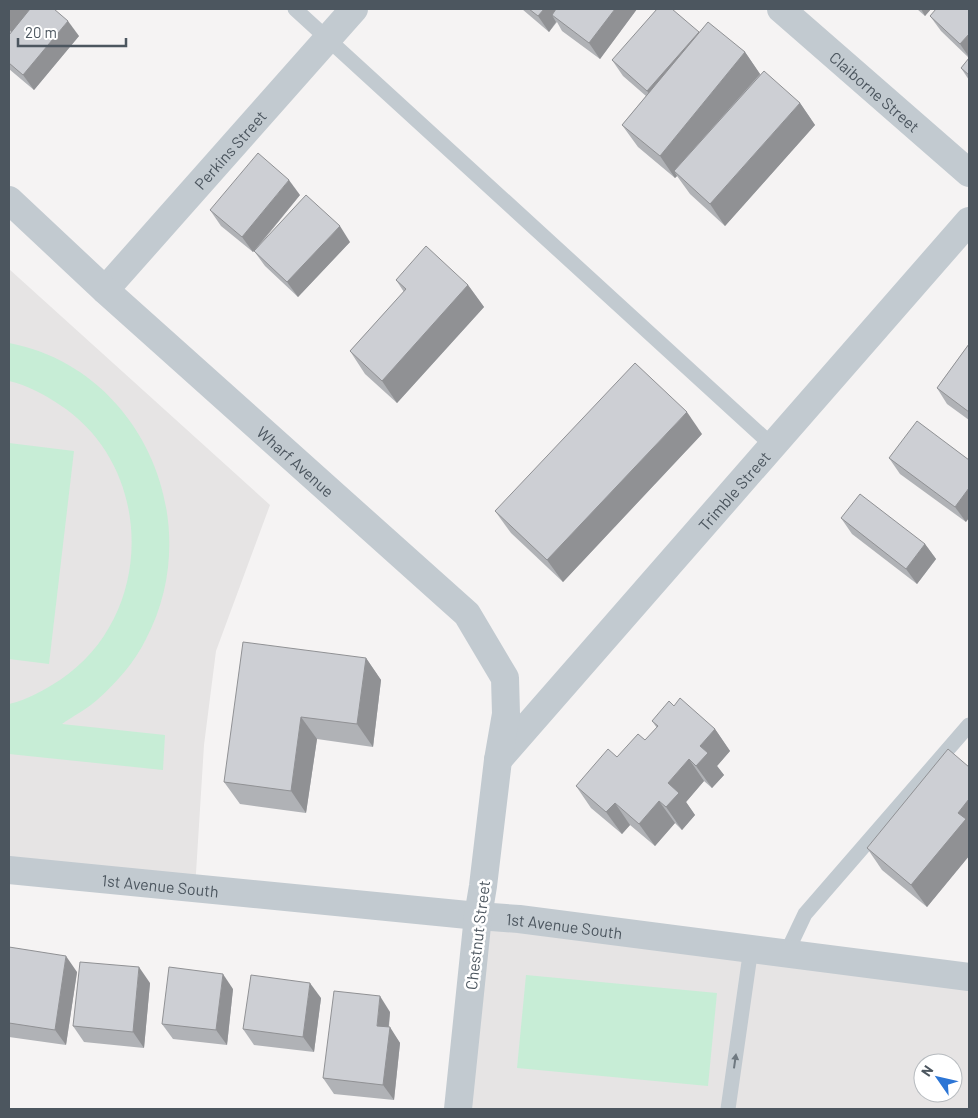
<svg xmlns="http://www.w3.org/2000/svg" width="978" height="1118" viewBox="0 0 978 1118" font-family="Barlow,sans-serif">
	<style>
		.education { fill: #e6e4e4; fill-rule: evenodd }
		.green { fill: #c7edd6 }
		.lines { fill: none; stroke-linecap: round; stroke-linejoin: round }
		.service { stroke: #c2cad0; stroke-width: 15 }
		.minor { stroke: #c2cad0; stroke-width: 28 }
		.tertiary { stroke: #c2cad0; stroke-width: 28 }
		.wall { fill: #b0b2b6 }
		.shaded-wall { fill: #909194 }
		.building { fill: #cdcfd4; stroke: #909194 }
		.oneway { fill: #6f7981 }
		.labels { text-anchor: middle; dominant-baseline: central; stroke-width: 5; stroke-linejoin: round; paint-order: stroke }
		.street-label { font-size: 16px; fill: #4c565f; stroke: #fff }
	</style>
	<rect width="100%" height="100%" fill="#f5f3f3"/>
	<g class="education">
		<polygon points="9,269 270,505 216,651 204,745 195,889 9,870"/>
		<path d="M478 916 969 977V1109H458ZM923 1063H953V1093H923Z"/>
	</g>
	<g class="green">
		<path d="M9 343C141 368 208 521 146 639 135 662 116 683 97 700 87 709 73 716 62 724L165 735 163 770 9 754V704C27 700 44 690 60 680 155 617 156 468 60 405 45 395 27 385 9 381Z"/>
		<polygon points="9,443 74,451 49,664 9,659"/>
		<polygon points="526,975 717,993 708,1086 517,1068"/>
	</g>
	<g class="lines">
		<g class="service">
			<polyline points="295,9 774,447"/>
			<polyline points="786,954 805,914 969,725"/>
			<polyline points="728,1109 751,948"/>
		</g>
		<g class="minor">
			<path id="s1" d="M781 9 969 173"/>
			<path id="s2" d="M105 290 354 9"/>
			<path id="s3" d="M498 760 969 221"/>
			<path id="s4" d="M9 870 478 916 519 919 969 977"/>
		</g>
		<path class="tertiary" id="s5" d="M9 200 105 290 467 614 505 678 506 714 498 760 483 886 478 916 458 1109"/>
	</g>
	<g class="wall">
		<polygon points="9,9 79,36 34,90 9,69 9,35 11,32 9,31"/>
		<polygon points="522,9 637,9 600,59 562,31 557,22 549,32"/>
		<polygon points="917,9 931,9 925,16"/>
		<polygon points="969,9 969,58 941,31 930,16"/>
		<polygon points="699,32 745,52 760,74 800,103 815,125 725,226 690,194 677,176 675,178 638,147 622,125 646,96 623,76 612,60"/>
		<polygon points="969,58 969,80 961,68"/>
		<polygon points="300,195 259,246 350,242 298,297 265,266 254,251 253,252 221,226 210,210"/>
		<polygon points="396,280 468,285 484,307 397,403 365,374 350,351 404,292"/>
		<polygon points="969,344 969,420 947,404 937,388"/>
		<polygon points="702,434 563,582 511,533 495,511"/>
		<polygon points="889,458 969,460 966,522 900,474"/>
		<polygon points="841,518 925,544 936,559 917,584 852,534"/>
		<polygon points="366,658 381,680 373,747 317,739 306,813 240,804 224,782"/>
		<polygon points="674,706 715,729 730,751 717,766 724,775 712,788 704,781 686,802 695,815 682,830 675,823 655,846 630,825 622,834 591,808 576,786 645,740 657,728 652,721"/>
		<polygon points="969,767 969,856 927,907 882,870 867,848"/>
		<polygon points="9,947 77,972 66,1045 9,1037"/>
		<polygon points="150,983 144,1048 84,1042 73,1026"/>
		<polygon points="233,989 227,1045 173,1039 162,1024"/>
		<polygon points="321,998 314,1052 254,1045 243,1029"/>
		<polygon points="390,1012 389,1027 400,1043 394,1100 334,1094 323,1078"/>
	</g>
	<g class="shaded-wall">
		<polygon points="11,9 36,9 13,34 9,29 9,11"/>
		<polygon points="544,9 568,9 552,15 556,22 549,32 538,16"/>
		<polygon points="615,9 637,9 600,59 589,43"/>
		<polygon points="921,9 931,9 925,16"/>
		<polygon points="68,21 79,36 34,90 23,75"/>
		<polygon points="699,32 658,106 647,91"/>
		<polygon points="969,34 969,57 960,44"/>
		<polygon points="745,52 760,74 674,171 677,176 675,178 660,156"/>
		<polygon points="800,103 815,125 725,226 710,204"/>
		<polygon points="289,180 300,195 253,252 242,237"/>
		<polygon points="340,226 350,242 298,297 287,282"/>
		<polygon points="468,285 484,307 397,403 382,381"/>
		<polygon points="687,412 702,434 563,582 547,560"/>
		<polygon points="969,488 969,518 966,522 955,507"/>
		<polygon points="925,544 936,559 917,584 906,569"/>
		<polygon points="366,658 381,680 373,747 357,724"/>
		<polygon points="301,717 317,739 306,813 291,791"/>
		<polygon points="715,729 730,751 717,766 724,775 712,788 696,766 700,746"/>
		<polygon points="689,759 704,781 686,802 695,815 682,830 666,807 668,783"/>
		<polygon points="969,799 969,856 927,907 911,885 958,813"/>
		<polygon points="659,801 675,823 655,846 639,824"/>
		<polygon points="615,803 630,825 622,834 606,812"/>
		<polygon points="66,956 77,972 66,1045 55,1030"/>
		<polygon points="139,967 150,983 144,1048 133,1032"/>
		<polygon points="223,974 233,989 227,1045 216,1030"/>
		<polygon points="310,983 321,998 314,1052 303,1037"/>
		<polygon points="380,996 390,1012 387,1042 377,1026"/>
		<polygon points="390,1027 400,1043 394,1100 383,1085"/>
	</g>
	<g class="building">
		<polygon points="30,9 54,9 68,21 23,75 9,63 9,35"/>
		<polygon points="529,9 544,9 538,16"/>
		<polygon points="556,9 615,9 589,43 552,15"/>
		<polygon points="657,9 672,9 699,32 647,91 612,60"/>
		<polygon points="936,9 969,9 969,34 960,44 930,16"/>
		<polygon points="708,22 745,52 660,156 622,125"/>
		<polygon points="969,58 969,75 961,68"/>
		<polygon points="764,71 800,103 710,204 674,171"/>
		<polygon points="258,153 289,180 242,237 210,210"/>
		<polygon points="306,195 340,226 287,282 254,251"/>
		<polygon points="426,246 468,285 382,381 350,351 406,289 396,280"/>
		<polygon points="969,344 969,412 937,388"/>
		<polygon points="635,363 687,412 547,560 495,511"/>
		<polygon points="917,421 969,460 969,488 955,507 889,458"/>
		<polygon points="860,494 925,544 906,569 841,518"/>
		<polygon points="243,642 366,658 357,724 301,717 291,791 224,782"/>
		<polygon points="680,698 715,729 700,746 708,753 696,766 689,759 668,783 679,793 666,807 659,801 639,824 615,803 606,812 576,786 608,749 617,757 638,734 645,740 658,726 652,721 669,701 674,706"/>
		<polygon points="948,749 969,767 969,799 958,813 966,819 911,885 867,848"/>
		<polygon points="9,947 66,956 55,1030 9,1023"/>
		<polygon points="80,962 139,967 133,1032 73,1026"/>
		<polygon points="169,967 223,974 216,1030 162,1024"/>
		<polygon points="251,975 310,983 303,1037 243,1029"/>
		<polygon points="334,991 380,996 377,1026 390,1027 383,1085 323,1078"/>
	</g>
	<defs><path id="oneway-solid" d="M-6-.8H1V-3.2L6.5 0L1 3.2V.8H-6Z" transform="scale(1.25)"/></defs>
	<use class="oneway" href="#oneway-solid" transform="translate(735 1061) rotate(-82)"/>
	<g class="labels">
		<g class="street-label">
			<text stroke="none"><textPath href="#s1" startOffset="125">Claiborne Street</textPath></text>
			<text stroke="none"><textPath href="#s2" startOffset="188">Perkins Street</textPath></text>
			<text stroke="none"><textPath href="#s5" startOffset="388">Wharf Avenue</textPath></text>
			<text stroke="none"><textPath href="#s3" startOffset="358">Trimble Street</textPath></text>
			<text stroke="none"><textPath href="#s4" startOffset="152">1st Avenue South</textPath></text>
			<text stroke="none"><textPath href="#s4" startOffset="558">1st Avenue South</textPath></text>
			<text transform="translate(477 935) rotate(-83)">Chestnut Street</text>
		</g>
	</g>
	<rect width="978" height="1118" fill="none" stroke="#4c565f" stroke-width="20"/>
	<g transform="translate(938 1078) rotate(304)"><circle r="24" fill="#ffffff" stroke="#b7bbbf"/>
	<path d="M0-4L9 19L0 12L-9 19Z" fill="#2c75d5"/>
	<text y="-8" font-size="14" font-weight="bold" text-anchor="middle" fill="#4c565f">N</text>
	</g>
	<path d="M18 38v8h108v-8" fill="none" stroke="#4c565f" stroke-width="2.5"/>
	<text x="25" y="38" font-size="15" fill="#4c565f" stroke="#ffffff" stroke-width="4" paint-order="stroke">20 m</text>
</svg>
